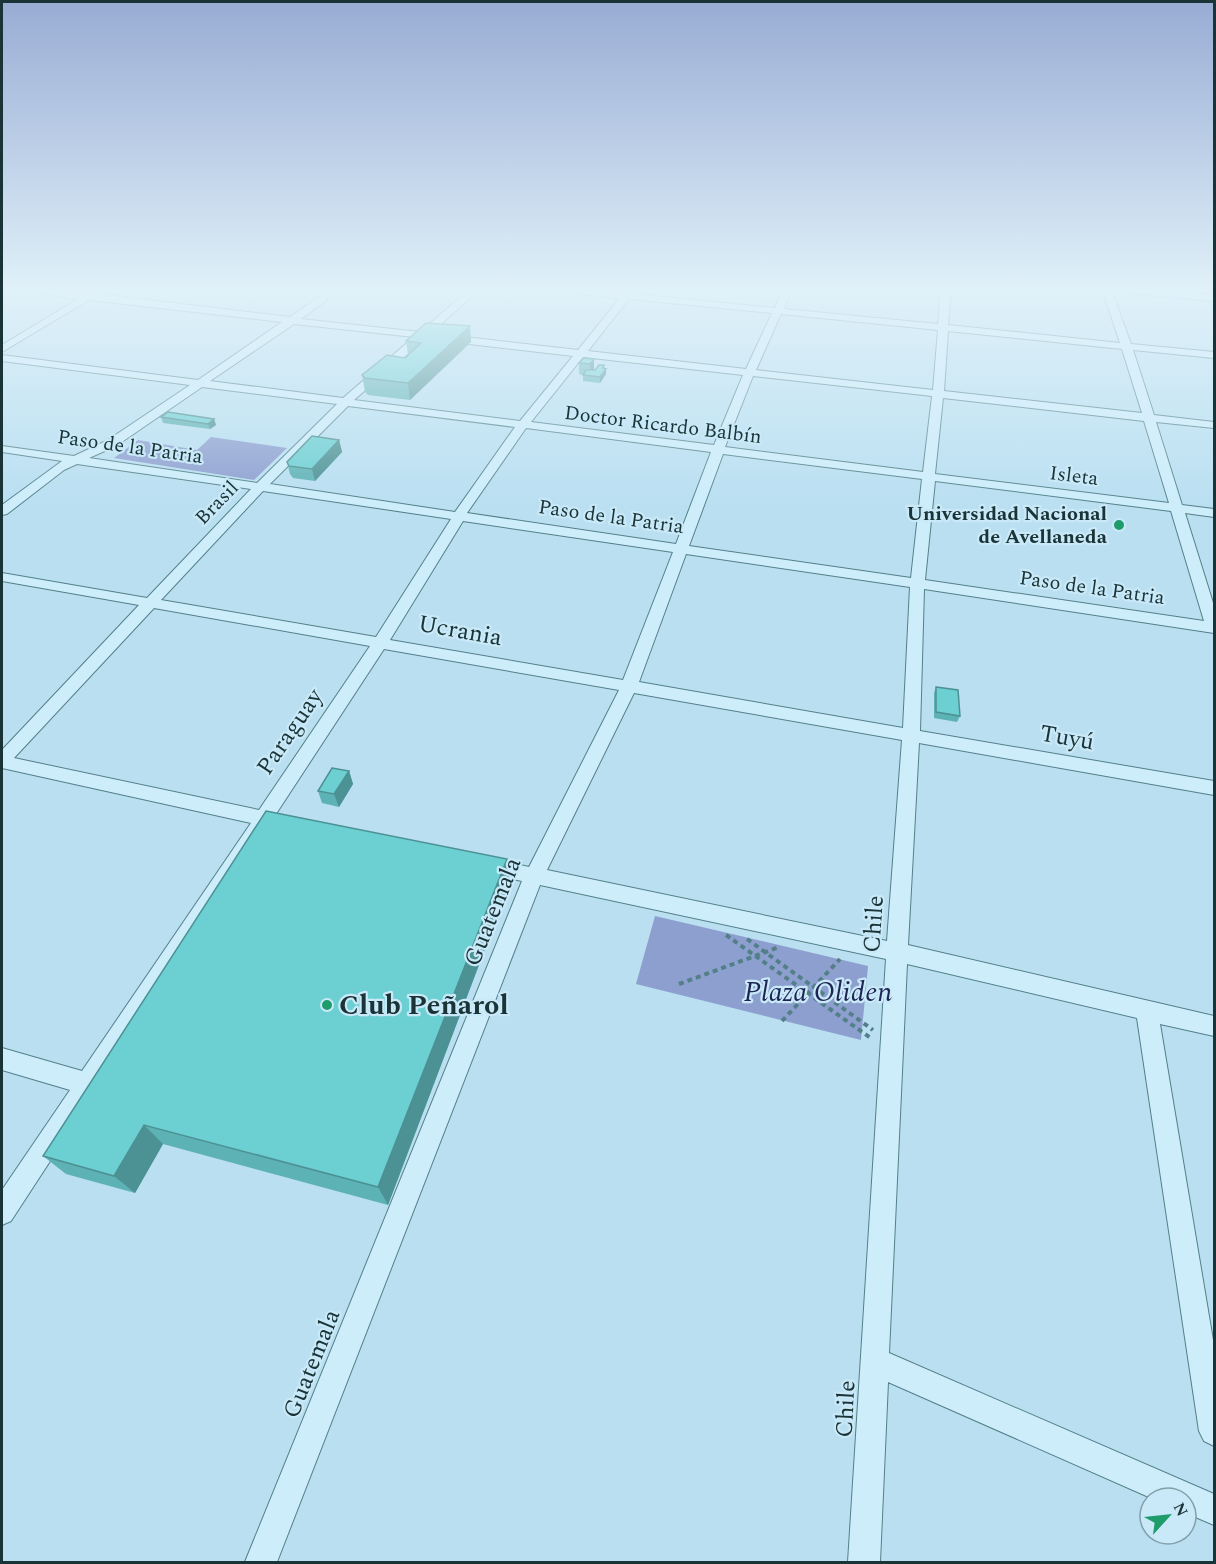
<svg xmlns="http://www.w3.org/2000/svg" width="1216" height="1564" viewBox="0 0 1216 1564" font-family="Spectral,serif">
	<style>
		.green { fill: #8d9fcf }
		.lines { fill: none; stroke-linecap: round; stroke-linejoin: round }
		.street-casing { stroke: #538088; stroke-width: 2 }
		.path { stroke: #538088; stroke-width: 4; stroke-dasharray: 5 4; stroke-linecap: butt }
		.street { fill: #cdedfb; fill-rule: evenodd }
		.wall { fill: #5db2b5 }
		.shaded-wall { fill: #4c9193 }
		.building { fill: #6ccfd2; stroke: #4c9193; stroke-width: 1.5 }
		.poi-dot { fill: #1f9c6b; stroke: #c9e9f8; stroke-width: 2 }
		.labels { text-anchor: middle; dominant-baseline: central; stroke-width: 4.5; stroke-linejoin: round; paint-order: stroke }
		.far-street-label { font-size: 20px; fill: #193336; stroke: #c9e9f8 }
		.far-poi-label { font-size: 20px; font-weight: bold; fill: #193336; stroke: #c9e9f8; text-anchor: end }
		.street-label { font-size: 24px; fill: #193336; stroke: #c9e9f8 }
		.near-park-label { font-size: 28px; font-style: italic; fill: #1e2554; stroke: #c9e9f8 }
		.near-poi-label { font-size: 28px; font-weight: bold; fill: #193336; stroke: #c9e9f8; text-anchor: start }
	</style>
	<rect width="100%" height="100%" fill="#b9dff1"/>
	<g class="green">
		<polygon points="211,437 287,448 254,480 114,458 138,440 197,450"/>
		<polygon points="655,916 868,966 861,1040 636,984"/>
	</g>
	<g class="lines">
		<g class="street-casing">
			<path id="street" d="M9 289 90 293 290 317 331 289H342L301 319 420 332 470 289H480L431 333 578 350 620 298 559 292 555 289 624 293 627 289H636L633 294 775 308 783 289H792L784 309 938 324 941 289H951L948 325 1120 343 1102 289H1149L1214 295V301L1115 292 1111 289 1131 344 1214 352V358L1133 350 1154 415 1214 422V428L1156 422 1182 505 1214 509V517L1185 513 1214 606V633L924 589 920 731 1214 781V795L919 743 908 945 1214 1016V1036L1160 1024 1214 1346V1446L1204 1441 1199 1431 1137 1018 907 964 889 1353 1214 1494V1525L1186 1513V1498H1151L888 1382 880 1562H848L886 959 540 885 277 1562H245L522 881 477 871 474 865 477 859 484 857 529 867 619 690 384 649 276 814 291 818 293 823 291 828 284 830 268 827 11 1221 2 1225V1190L70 1090 2 1070V1048L82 1071 251 823 2 768V750L139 605 2 581V573L147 598 251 489 77 464 64 470 7 514 2 515V505L62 461 2 452V446L74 456 108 440 190 385 2 361V355L198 380 282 322 89 300 2 352V345L78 299ZM629 299 772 313 746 369 588 351ZM781 314 938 330 933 390 756 370ZM294 324 414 337 343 398 210 381ZM948 331 1122 349 1142 413 944 391ZM425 339 573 356 520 421 354 400ZM583 357 743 375 714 445 531 422ZM753 376 932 396 923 472 725 447ZM202 387 337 404 257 483 89 458 116 446ZM943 398 1144 421 1169 503 935 474ZM348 406 515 427 455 512 270 484ZM526 428 711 452 676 544 467 513ZM723 454 922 479 911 578 689 546ZM935 481 1171 511 1204 621 925 580ZM263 491 451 519 376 637 161 600ZM463 521 673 552 623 680 390 640ZM686 554 910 587 903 728 639 682ZM154 608 370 646 259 810 14 758ZM634 693 902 740 887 941 547 870Z"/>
		</g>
		<g class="path">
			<polyline points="726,935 872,1039"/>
			<polyline points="747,939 873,1030"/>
			<polyline points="679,984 779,947"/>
			<polyline points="782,1021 840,959"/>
		</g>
		<use href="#street" class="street"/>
	</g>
	<g class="wall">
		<polygon points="470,326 471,342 410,400 368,395 365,392 362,375 405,358 408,355 406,341"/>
		<polygon points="594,359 594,370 604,369 606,374 600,383 583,381 583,375 579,374 579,363"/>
		<polygon points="161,417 214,419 216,425 210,429 163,423"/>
		<polygon points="339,440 342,452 315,481 293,478 290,474 287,462"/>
		<polygon points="936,687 960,716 957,722 934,718 934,693"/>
		<polygon points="349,771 353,784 339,807 322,803 318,791"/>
		<polygon points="507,859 510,883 388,1205 163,1144 135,1193 66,1174 43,1156"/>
	</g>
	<g class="shaded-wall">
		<polygon points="470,326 471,342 410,400 408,383"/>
		<polygon points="594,359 594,370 590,376 590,364"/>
		<polygon points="604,365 604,371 606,369 606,374 600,383 600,377"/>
		<polygon points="214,419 216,425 210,429 208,424"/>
		<polygon points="339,440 342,452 315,481 312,469"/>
		<polygon points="349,771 353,784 339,807 334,794"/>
		<polygon points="507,859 510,883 388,1205 378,1187"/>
		<polygon points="144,1125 163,1144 135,1193 114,1176"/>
	</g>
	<g class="building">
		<polygon points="426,323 470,326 408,383 365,378 362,375 387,355 405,358 421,343 406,341"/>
		<polygon points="584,358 594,359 590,364 579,363"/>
		<polygon points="599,365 604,365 603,368 606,369 600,377 583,375 586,370 595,370"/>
		<polygon points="168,412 214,419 208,424 161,417"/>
		<polygon points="312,436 339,440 312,469 289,466 287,462"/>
		<polygon points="936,687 958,690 960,716 936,712"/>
		<polygon points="332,768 349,771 334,794 318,791"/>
		<polygon points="266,811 507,859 378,1187 144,1125 114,1176 43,1156"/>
	</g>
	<linearGradient id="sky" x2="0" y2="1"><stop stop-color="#98acd4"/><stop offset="0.57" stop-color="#e0f1f9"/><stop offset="1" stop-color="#e0f1f9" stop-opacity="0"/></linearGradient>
	<rect width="1216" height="508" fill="url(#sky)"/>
	<g class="poi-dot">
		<circle cx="1119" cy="525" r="6"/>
		<circle cx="327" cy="1005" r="6"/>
	</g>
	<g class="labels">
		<g class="far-street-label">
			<text transform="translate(663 425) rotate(7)">Doctor Ricardo Balbín</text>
			<text transform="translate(130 447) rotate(8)">Paso de la Patria</text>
			<text transform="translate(1074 476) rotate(7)">Isleta</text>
			<text transform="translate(217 503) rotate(-46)">Brasil</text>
			<text transform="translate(611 517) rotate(8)">Paso de la Patria</text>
			<text transform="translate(1092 588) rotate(8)">Paso de la Patria</text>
		</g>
		<g class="far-poi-label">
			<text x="1107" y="514">Universidad Nacional<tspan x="1107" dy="23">de Avellaneda</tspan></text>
		</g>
		<g class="street-label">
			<text transform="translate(460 631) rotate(10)">Ucrania</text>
			<text transform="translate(290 732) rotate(-56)">Paraguay</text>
			<text transform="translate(1067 738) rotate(10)">Tuyú</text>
			<text transform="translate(493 912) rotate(-68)">Guatemala</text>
			<text transform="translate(874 924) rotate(-86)">Chile</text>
			<text transform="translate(312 1364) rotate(-68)">Guatemala</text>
			<text transform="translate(846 1409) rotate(-87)">Chile</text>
		</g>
		<g class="near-park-label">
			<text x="818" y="992">Plaza Oliden</text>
		</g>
		<g class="near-poi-label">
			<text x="339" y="1005">Club Peñarol</text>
		</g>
	</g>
	<rect width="1216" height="1564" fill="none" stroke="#193336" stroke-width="6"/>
	<g transform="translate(1168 1516) rotate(63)"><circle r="28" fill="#c9e9f8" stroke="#83a0aa" stroke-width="1.5"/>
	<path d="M0-4.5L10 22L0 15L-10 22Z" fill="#1f9c6b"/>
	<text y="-9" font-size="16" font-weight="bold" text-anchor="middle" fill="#193336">N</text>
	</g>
</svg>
